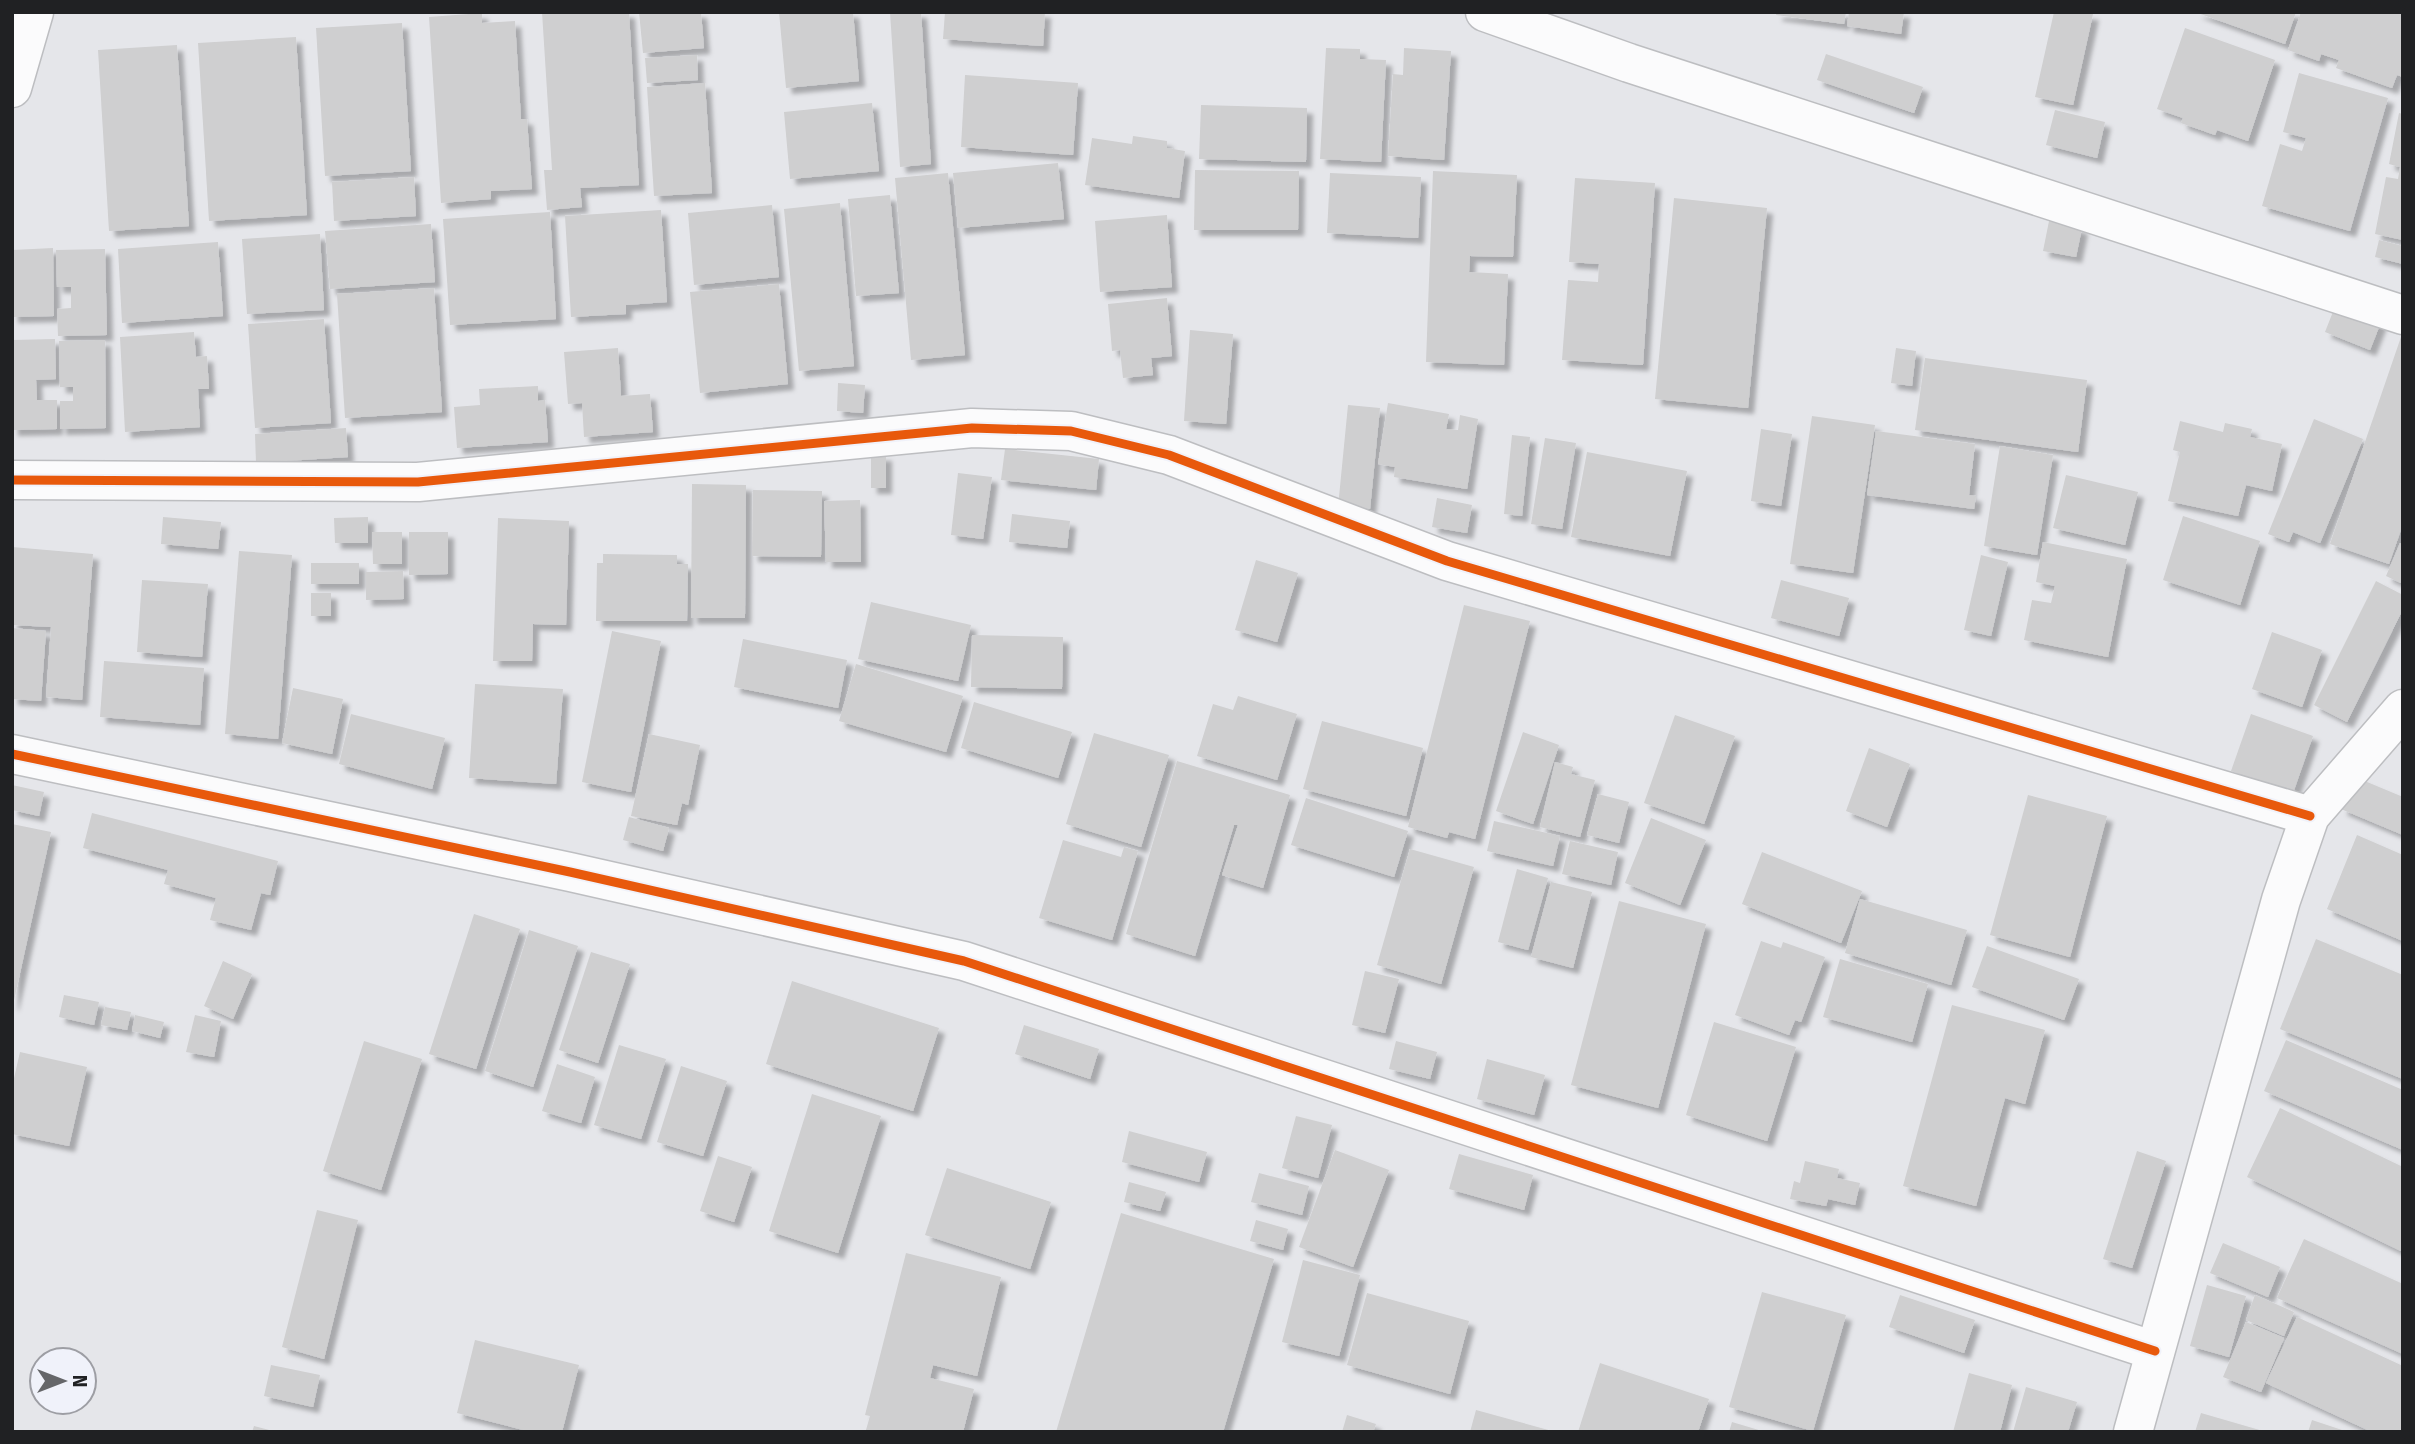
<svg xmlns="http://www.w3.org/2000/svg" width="2415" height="1444" viewBox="0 0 2415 1444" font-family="'Fira Sans',sans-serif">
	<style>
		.building { fill: #cfcfd0; filter: url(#shadow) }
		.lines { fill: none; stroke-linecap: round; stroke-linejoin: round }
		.minor-casing { stroke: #bdbec1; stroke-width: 41 }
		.minor { stroke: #fbfbfc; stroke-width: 38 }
		.cycleway-casing { stroke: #f0f2fa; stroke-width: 13 }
		.cycleway { stroke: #e8590c; stroke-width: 9 }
	</style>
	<defs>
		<filter id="shadow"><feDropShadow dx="6" dy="6" stdDeviation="2" flood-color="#0004"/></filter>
	</defs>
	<rect width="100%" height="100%" fill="#e5e6ea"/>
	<g class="building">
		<polygon points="542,12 629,12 639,185 580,188 582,207 547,210 544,170 552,170"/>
		<polygon points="639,12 701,12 704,48 643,53"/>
		<polygon points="779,12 853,12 859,81 786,88"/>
		<polygon points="890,12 921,12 931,164 900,167"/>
		<polygon points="945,12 1045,12 1043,46 943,39"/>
		<polygon points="1777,12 1846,12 1844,24 1776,15"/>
		<polygon points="1849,12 1904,12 1901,34 1847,26"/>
		<polygon points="2054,12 2093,14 2073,105 2035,97"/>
		<polygon points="2195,12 2296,12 2285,44"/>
		<polygon points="2301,12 2403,12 2403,77 2397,75 2392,88 2336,68 2339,60 2321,54 2319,61 2288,50"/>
		<polygon points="482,13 482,23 515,21 521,119 527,119 532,189 491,191 491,199 441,203 429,17"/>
		<polygon points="402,23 411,171 325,176 316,28"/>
		<polygon points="2185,28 2275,60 2248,141 2217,130 2215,135 2181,123 2183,118 2157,109"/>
		<polygon points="296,37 307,215 209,221 198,43"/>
		<polygon points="177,45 189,226 109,231 98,50"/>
		<polygon points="1326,48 1360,49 1360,59 1386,60 1381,162 1320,159"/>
		<polygon points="1404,48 1451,51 1444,160 1388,156 1393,74 1403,75"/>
		<polygon points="1826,54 1923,87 1914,113 1817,80"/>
		<polygon points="697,55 698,80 647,83 645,58"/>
		<polygon points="2299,73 2388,98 2350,231 2262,206 2280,144 2302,151 2306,138 2283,132"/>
		<polygon points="965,75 1078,83 1073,155 961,147"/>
		<polygon points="705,83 712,193 654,196 647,87"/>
		<polygon points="872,103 879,171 790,179 784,112"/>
		<polygon points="1201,105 1307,108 1306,162 1199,159"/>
		<polygon points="2055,110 2105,122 2097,158 2046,145"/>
		<polygon points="2399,113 2403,114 2403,240 2375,234 2386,177 2398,179 2400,167 2389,164"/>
		<polygon points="1133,136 1167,141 1167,148 1185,151 1179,198 1085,185 1092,138 1132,144"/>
		<polygon points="1058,163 1064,219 958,228 953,173"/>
		<polygon points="1195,170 1299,171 1298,230 1194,230"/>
		<polygon points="1433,171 1517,175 1513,257 1470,256 1469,272 1508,274 1504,365 1426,362"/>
		<polygon points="948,173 965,355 911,360 895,178"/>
		<polygon points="1330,173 1421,177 1418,238 1327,233"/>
		<polygon points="414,177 416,216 334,221 332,182"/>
		<polygon points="1575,178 1655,183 1643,365 1562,360 1568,280 1598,282 1599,264 1569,262"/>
		<polygon points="890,195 899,293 856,296 848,199"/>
		<polygon points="1674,198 1767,208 1748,408 1655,399"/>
		<polygon points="840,203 854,366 799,371 784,209"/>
		<polygon points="772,205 779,277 694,285 688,213"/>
		<polygon points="661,210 667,302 626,305 626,314 571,317 565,216"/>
		<polygon points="550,212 556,319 450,325 443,219"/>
		<polygon points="1167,215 1172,287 1100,292 1095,221"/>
		<polygon points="2049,221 2082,228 2076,257 2043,251"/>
		<polygon points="431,224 435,282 330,289 325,231"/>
		<polygon points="320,234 324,310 247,314 242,239"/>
		<polygon points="2379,240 2403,246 2403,264 2375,257"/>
		<polygon points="218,242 223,316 122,323 118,249"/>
		<polygon points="53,248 54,316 12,317 12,250"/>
		<polygon points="105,249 107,335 58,336 57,309 71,308 71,287 57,287 56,250"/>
		<polygon points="779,284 788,384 700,393 690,292"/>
		<polygon points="434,288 442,412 345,418 337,294"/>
		<polygon points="1167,298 1172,356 1151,358 1153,375 1123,378 1120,350 1112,351 1108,304"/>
		<polygon points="2336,304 2381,322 2370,350 2325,332"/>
		<polygon points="324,319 331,423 255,428 248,324"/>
		<polygon points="1190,330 1233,334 1226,424 1184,421"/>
		<polygon points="194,332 196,357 207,356 209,389 198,389 200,427 125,432 120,337"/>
		<polygon points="2402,334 2403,524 2389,564 2330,544"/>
		<polygon points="55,339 56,379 36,380 37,400 57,400 57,429 12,430 12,340"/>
		<polygon points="105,340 106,428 60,429 60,401 73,401 73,387 60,387 59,341"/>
		<polygon points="618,348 621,396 650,394 653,432 584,437 582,403 568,404 564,352"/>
		<polygon points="1896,348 1916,351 1912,386 1891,383"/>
		<polygon points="1925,358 2087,380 2078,452 1915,430"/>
		<polygon points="838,383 865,385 863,413 837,411"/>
		<polygon points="538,386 538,401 545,400 548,442 457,448 454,407 480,405 479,389"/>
		<polygon points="1388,403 1449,414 1446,429 1458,430 1460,415 1478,419 1467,489 1394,477 1395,467 1378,464"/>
		<polygon points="1348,405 1380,408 1370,509 1338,507"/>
		<polygon points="1812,416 1875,425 1853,573 1790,564"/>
		<polygon points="2314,419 2363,439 2320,543 2293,532 2289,542 2268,534"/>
		<polygon points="2180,421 2223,432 2225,423 2252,429 2250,437 2282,444 2272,491 2246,485 2238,516 2168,501 2180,452 2173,450"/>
		<polygon points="346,428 348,457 256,463 255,434"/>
		<polygon points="1761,429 1792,434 1781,506 1751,501"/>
		<polygon points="1876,431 1975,444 1969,495 1976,496 1974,509 1867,495"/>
		<polygon points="1512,435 1530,437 1522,516 1504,514"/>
		<polygon points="1545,438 1576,443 1562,529 1531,524"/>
		<polygon points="2000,446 2053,455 2037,555 1984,546"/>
		<polygon points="1005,449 1099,459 1096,490 1001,480"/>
		<polygon points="1587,452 1687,471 1670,556 1571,537"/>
		<rect x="871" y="455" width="15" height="33"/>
		<polygon points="958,473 992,477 983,539 951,535"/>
		<polygon points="2066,475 2138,492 2125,545 2053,528"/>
		<polygon points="692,484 746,485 745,618 691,618"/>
		<polygon points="753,490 822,491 821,557 752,556"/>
		<polygon points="1437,498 1472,505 1467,533 1432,527"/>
		<polygon points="860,500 861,562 826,562 824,501"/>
		<polygon points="1012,514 1070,521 1067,548 1009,542"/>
		<polygon points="2183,516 2260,541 2240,605 2163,580"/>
		<polygon points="163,517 221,522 218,549 161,544"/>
		<polygon points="368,517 368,543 335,543 334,518"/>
		<polygon points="498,518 569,521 566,625 533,624 532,661 493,661"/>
		<polygon points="372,532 402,532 402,564 373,564"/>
		<polygon points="409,532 448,532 448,574 409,575"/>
		<polygon points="2043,542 2127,559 2108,657 2024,640 2032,600 2051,603 2055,586 2036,582"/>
		<polygon points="2400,543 2403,545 2403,584 2386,576"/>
		<polygon points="12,547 93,554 82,700 46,697 51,627 12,625"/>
		<polygon points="239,551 292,555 278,739 225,734"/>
		<polygon points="603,554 677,555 677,564 688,564 687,621 596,621 597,563 603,563"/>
		<polygon points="1981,555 2008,562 1991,636 1964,630"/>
		<polygon points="1256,560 1298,573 1277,642 1235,630"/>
		<rect x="311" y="563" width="48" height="21"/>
		<polygon points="403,571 404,599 366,600 366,572"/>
		<polygon points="142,580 208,584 202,657 137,652"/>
		<polygon points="1781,580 1849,598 1839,636 1771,618"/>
		<polygon points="2376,581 2403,595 2403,609 2347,722 2314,705"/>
		<rect x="311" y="593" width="20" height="23"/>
		<polygon points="871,602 971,625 958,681 858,659"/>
		<polygon points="1464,605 1530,621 1475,839 1449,832 1447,838 1408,827"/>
		<polygon points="12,628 46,631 41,701 12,699"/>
		<polygon points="612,631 661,641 631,792 582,782"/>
		<polygon points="2272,632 2322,650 2302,707 2252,689"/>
		<polygon points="972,635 1063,637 1062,689 971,687"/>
		<polygon points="743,639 847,660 838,708 734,687"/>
		<polygon points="104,661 204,668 200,725 100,717"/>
		<polygon points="856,664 963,696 946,752 839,721"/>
		<polygon points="475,684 563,689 556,784 469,778"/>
		<polygon points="293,688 343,699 332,754 282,743"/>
		<polygon points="1238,696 1297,714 1277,780 1197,756 1213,704 1233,710"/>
		<polygon points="974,702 1072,732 1058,778 961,748"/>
		<polygon points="351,714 445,738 432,789 339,764"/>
		<polygon points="2251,714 2313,736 2293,793 2231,771"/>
		<polygon points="1675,715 1735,736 1704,824 1644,803"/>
		<polygon points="1322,721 1423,748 1406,816 1303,789"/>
		<polygon points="1523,732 1559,745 1533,824 1496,811"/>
		<polygon points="1094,733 1169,755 1141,847 1066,824"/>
		<polygon points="649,734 700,745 688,805 682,803 677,825 631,816"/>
		<polygon points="1869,748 1910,764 1887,827 1846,811"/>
		<polygon points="1177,761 1290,795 1263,888 1222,875 1238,825 1234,825 1195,956 1126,934"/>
		<polygon points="1555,762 1573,767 1571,774 1595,780 1580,837 1540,827"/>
		<polygon points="2355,777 2403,797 2403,835 2341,809"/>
		<polygon points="12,785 44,792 39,816 12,810"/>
		<polygon points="1598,794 1629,802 1619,843 1587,835"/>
		<polygon points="2028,795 2107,816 2070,957 1990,935"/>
		<polygon points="1306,798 1408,831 1394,877 1291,845"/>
		<polygon points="92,813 278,861 270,895 261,893 251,930 210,920 216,898 164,884 168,870 83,848"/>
		<polygon points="629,817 669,828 663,851 623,840"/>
		<polygon points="1651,818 1706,840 1680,905 1625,883"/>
		<polygon points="1494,821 1560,836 1553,866 1487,851"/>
		<polygon points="12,824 51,832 13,1005 12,1005"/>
		<polygon points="2357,835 2403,855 2403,941 2327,909"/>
		<polygon points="1063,840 1121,857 1124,847 1138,851 1112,940 1039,918"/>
		<polygon points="1570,841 1618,852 1611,885 1562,874"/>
		<polygon points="1410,849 1474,867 1441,984 1377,965"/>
		<polygon points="1762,852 1862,891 1841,943 1742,904"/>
		<polygon points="1517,869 1548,878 1528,950 1498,942"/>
		<polygon points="1551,882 1592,892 1573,968 1531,957"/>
		<polygon points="1860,899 1967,930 1951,985 1845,953"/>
		<polygon points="1619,901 1706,924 1658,1108 1571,1085"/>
		<polygon points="474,914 520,929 476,1069 429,1054"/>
		<polygon points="529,930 578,946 533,1087 485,1071"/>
		<polygon points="2316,939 2403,975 2403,1079 2280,1029"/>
		<polygon points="1761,941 1781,948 1783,942 1825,957 1801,1022 1795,1020 1789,1035 1735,1015"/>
		<polygon points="1987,946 2079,979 2064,1020 1972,987"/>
		<polygon points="591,952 630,964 598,1063 559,1050"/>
		<polygon points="1840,959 1928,984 1912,1042 1823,1017"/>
		<polygon points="223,961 252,974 233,1019 204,1006"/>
		<polygon points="1365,971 1399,979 1385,1033 1352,1025"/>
		<polygon points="792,981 939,1028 913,1111 766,1064"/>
		<polygon points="64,995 99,1002 94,1025 59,1017"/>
		<polygon points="1952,1005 2045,1030 2025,1104 2005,1098 1976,1206 1903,1186"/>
		<polygon points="105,1007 131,1012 127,1030 101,1025"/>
		<polygon points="135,1015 164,1022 160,1038 132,1031"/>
		<polygon points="195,1015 221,1021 214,1057 186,1052"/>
		<polygon points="1714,1022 1796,1047 1767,1141 1686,1115"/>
		<polygon points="1024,1025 1099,1049 1090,1079 1015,1054"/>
		<polygon points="2286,1040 2403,1090 2403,1150 2264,1091"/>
		<polygon points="364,1041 422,1059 381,1190 323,1171"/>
		<polygon points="1396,1041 1437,1052 1430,1079 1389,1069"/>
		<polygon points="619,1045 666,1059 641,1139 594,1125"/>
		<polygon points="20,1052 87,1067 69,1146 12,1134 12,1087"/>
		<polygon points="1487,1059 1545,1075 1534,1115 1477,1099"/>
		<polygon points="557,1064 595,1077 581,1123 542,1111"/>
		<polygon points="681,1066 727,1081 703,1156 657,1142"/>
		<polygon points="812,1094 881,1116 838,1253 769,1231"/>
		<polygon points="2280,1108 2403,1167 2403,1252 2247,1177"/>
		<polygon points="1296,1116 1332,1125 1318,1178 1282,1168"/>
		<polygon points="1129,1131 1207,1152 1199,1182 1122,1162"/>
		<polygon points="1335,1150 1389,1170 1353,1267 1299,1247"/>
		<polygon points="2137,1151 2166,1161 2132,1268 2103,1259"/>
		<polygon points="1459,1154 1533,1175 1524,1210 1449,1189"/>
		<polygon points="718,1156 752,1167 734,1222 700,1211"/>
		<polygon points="1805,1161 1839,1169 1837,1178 1860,1183 1855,1205 1828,1199 1826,1206 1790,1199 1794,1181 1800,1183"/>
		<polygon points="947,1168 1051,1202 1030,1269 925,1235"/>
		<polygon points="1259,1173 1309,1186 1302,1215 1251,1202"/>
		<polygon points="1129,1182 1166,1192 1160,1211 1124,1202"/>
		<polygon points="317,1210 358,1220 324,1359 282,1347"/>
		<polygon points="1121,1213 1274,1259 1223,1432 1056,1432"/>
		<polygon points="1256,1220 1288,1229 1283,1250 1250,1241"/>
		<polygon points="2304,1239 2403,1284 2403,1354 2277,1298"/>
		<polygon points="2223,1243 2280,1267 2268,1297 2210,1273"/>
		<polygon points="906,1253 1001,1277 977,1376 933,1365 930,1378 974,1389 963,1432 866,1430 870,1416 865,1415"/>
		<polygon points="1303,1260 1360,1275 1339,1356 1282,1342"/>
		<polygon points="2207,1285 2246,1296 2229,1357 2190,1346"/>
		<polygon points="1762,1292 1846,1315 1813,1431 1729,1407"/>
		<polygon points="1367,1293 1469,1321 1450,1394 1347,1365"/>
		<polygon points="1900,1295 1975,1320 1964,1353 1889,1327"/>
		<polygon points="2255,1295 2294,1312 2284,1336 2246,1320"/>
		<polygon points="2297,1317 2403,1366 2403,1432 2372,1432 2266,1383"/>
		<polygon points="2246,1322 2284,1338 2261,1392 2223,1377"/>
		<polygon points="475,1340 579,1365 562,1432 531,1432 457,1413"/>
		<polygon points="1600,1363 1709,1399 1698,1432 1578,1432"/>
		<polygon points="271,1365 320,1375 313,1407 264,1396"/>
		<polygon points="1969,1373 2012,1385 2000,1432 1953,1432"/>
		<polygon points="2026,1387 2077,1402 2068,1432 2013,1432"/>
		<polygon points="1476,1410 1552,1431 1552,1432 1470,1432"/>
		<polygon points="2201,1413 2263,1431 2263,1432 2195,1432"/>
		<polygon points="1347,1415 1376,1424 1373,1432 1342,1432"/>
		<polygon points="2312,1420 2345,1431 2345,1432 2308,1432"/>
		<polygon points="1732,1422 1762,1431 1762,1432 1729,1432"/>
		<polygon points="254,1426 273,1431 273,1432 252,1432"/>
	</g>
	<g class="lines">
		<g class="minor-casing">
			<g id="minor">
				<polyline points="1485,12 1629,63 2403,315"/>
				<polyline points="12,88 34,12"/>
				<polyline points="12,480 418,482 972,428 1071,431 1169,455 1447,561 2310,816"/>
				<polyline points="12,754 570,872 964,961 2155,1351"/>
				<polyline points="2133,1432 2281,900 2310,816 2403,709"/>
			</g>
		</g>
		<use href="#minor" class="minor"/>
		<g class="cycleway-casing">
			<g id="cycleway">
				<polyline points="12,480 418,482 972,428 1071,431 1169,455 1447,561 2310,816"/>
				<polyline points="12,754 570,872 964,961 2155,1351"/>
			</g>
		</g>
		<use href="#cycleway" class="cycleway"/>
	</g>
	<rect width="2415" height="1444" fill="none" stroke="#202123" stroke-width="28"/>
	<g transform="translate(63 1381) rotate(90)"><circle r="33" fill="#f0f2fa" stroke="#9d9ea4" stroke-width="2"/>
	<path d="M0-5L12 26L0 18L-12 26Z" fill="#656669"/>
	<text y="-10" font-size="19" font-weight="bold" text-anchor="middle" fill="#202123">N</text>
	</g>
</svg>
